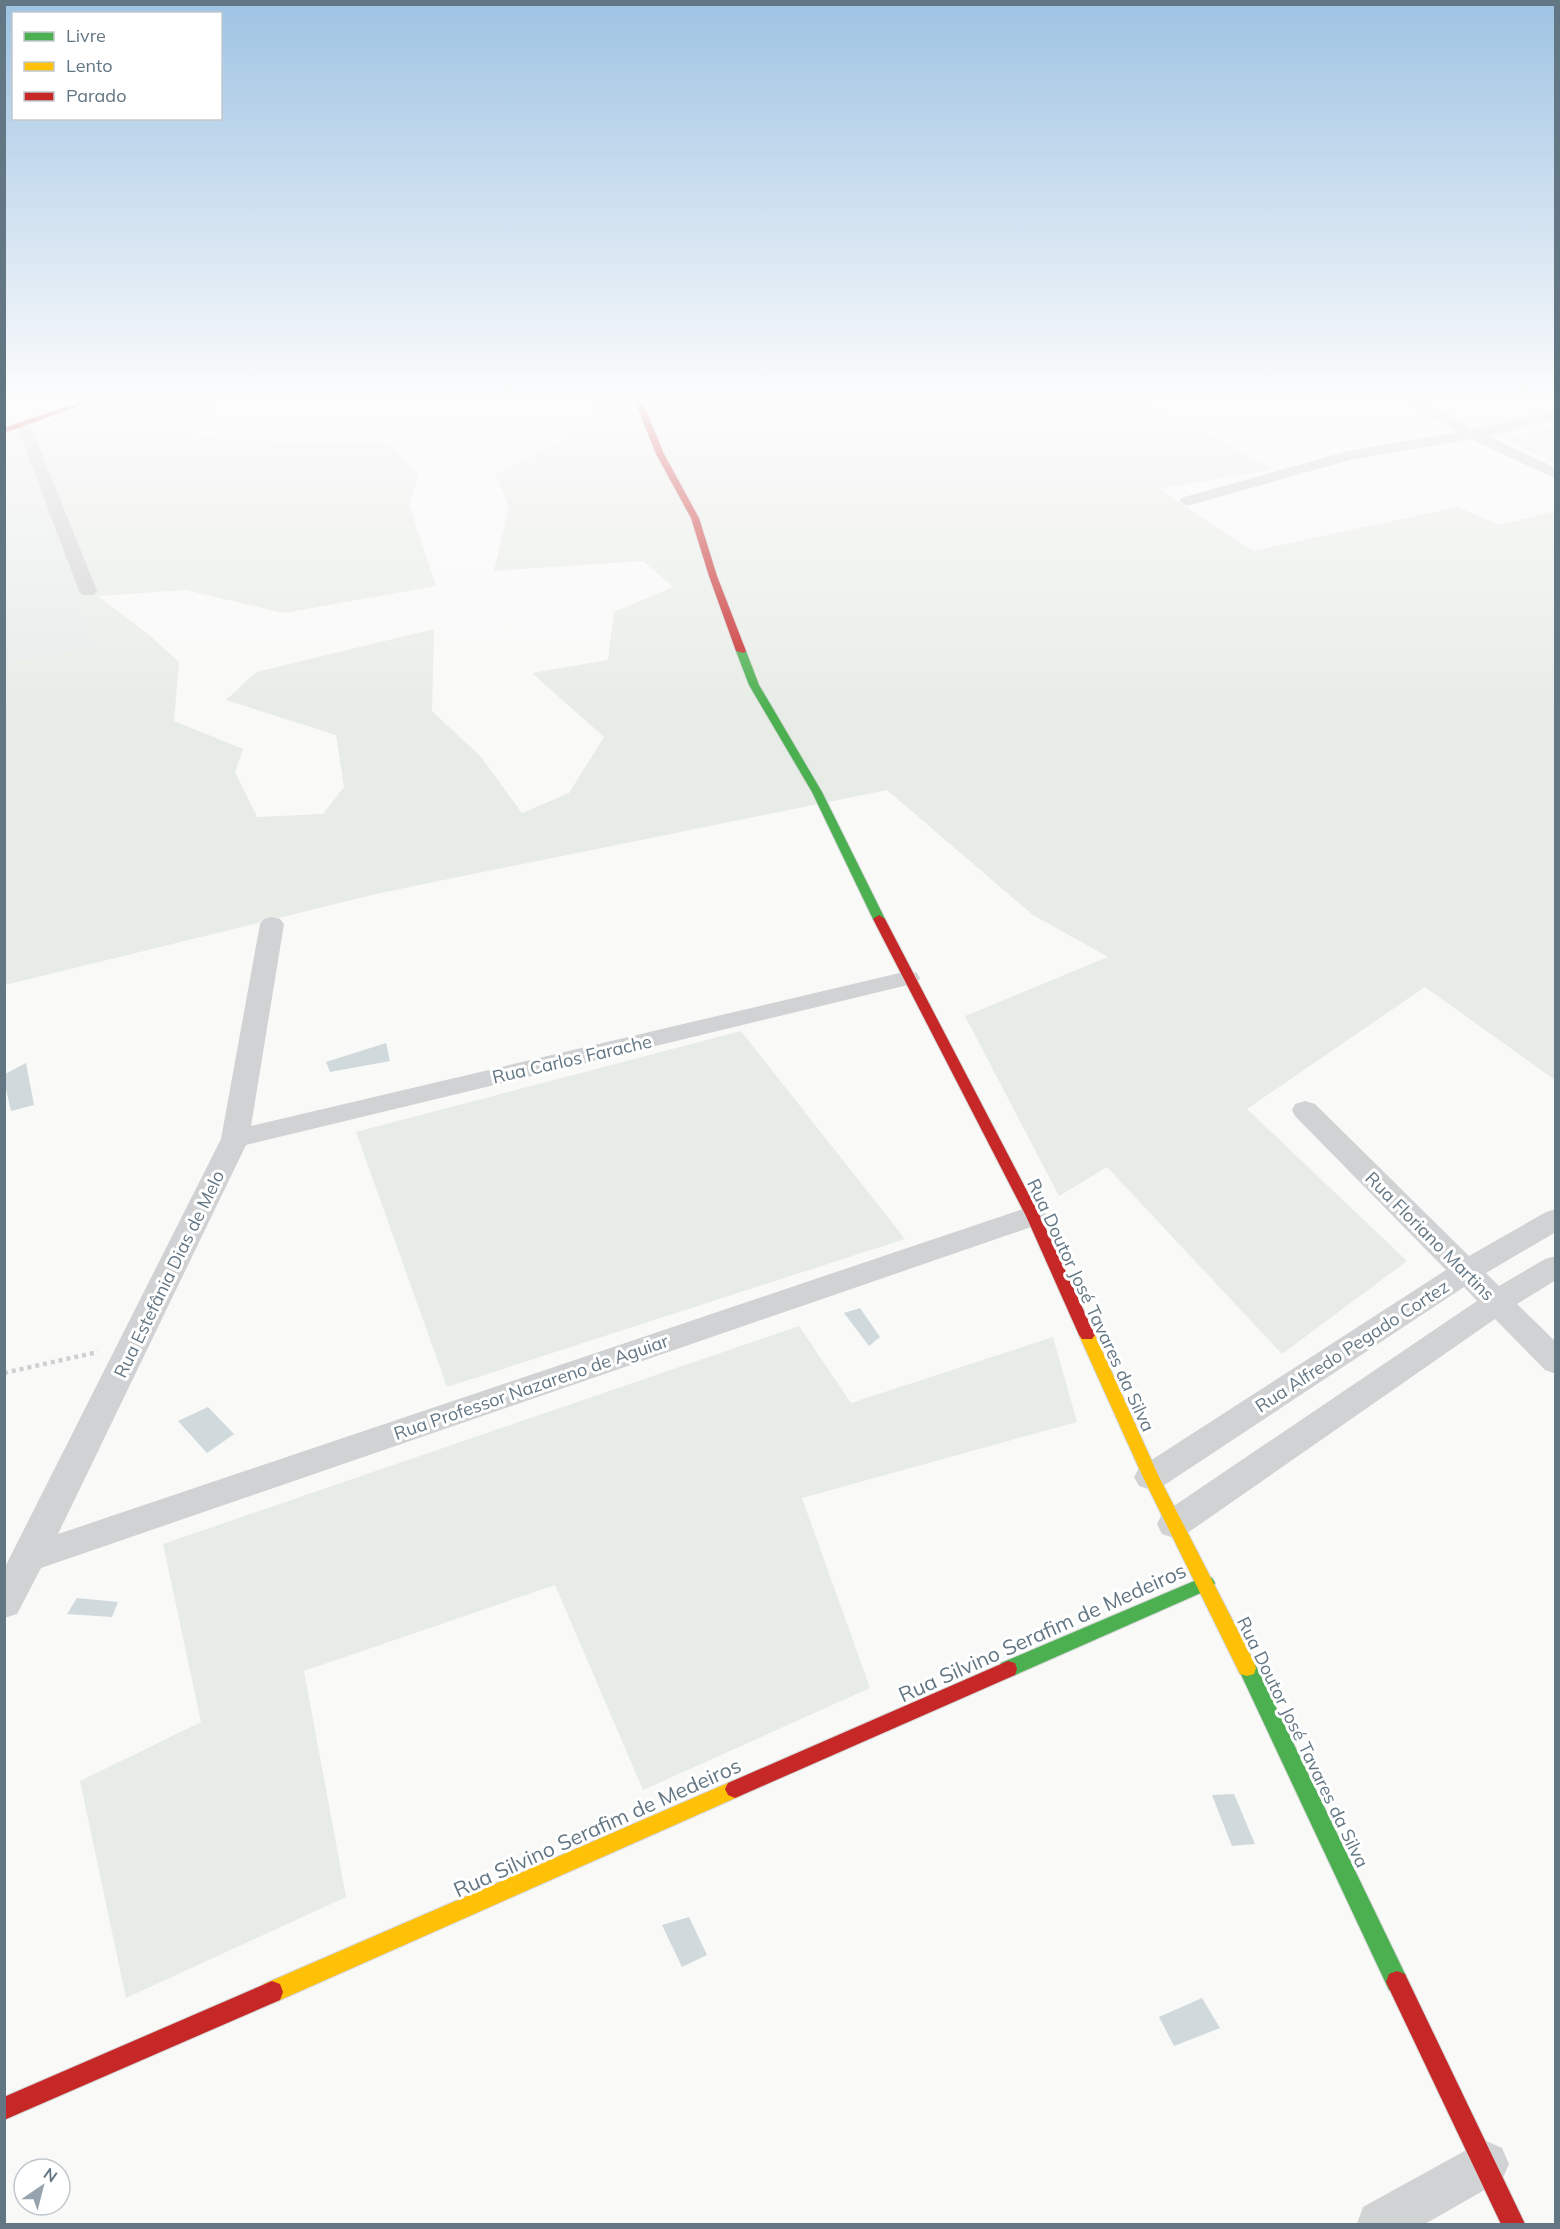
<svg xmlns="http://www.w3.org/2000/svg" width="1560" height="2229" viewBox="0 0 1560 2229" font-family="Mulish,sans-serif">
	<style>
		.built { fill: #e8eaea }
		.green { fill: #e8ece6 }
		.water { fill: #d0d9db }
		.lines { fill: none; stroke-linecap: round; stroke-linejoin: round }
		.fast-casing { stroke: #d5d7d7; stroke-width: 2 }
		.slow-casing { stroke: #d5d7d7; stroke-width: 2 }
		.jam-casing { stroke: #d5d7d7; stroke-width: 2 }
		.path { stroke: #cecfd0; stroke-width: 4.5; stroke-dasharray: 4 4; stroke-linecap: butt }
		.street { fill: #d1d2d3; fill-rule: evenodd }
		.fast { fill: #4caf50; fill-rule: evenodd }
		.slow { fill: #ffc107; fill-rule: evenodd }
		.jam { fill: #c62828; fill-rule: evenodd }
		.labels { text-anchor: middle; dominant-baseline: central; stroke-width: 6; stroke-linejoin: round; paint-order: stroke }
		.street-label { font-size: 18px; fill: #637684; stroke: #fff }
		.near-street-label { font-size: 21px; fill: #637684; stroke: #fff }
	</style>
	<rect width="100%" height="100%" fill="#f9f9f8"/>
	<polygon class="built" points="17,437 96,647 5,663 5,442"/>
	<g class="green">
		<polygon points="103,401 218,401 193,436 274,442 388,442 419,477 409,504 436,586 284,613 186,590 98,596 148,634 179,662 174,721 243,749 235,772 257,817 323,814 344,787 336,735 226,700 256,672 434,629 432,711 481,757 522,813 569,793 604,737 532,673 608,660 614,612 673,587 643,561 494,571 509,507 495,474 562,441 598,411 588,401 1174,401 1151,406 1275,469 1159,489 1253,551 1457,507 1500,525 1555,511 1555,1080 1425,987 1247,1109 1407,1261 1282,1354 1107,1167 1059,1196 965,1016 1108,957 1033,915 887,790 380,893 5,985 5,663 95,647 17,437 5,442 4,436"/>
		<polygon points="1555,426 1555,463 1504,439"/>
		<polygon points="741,1031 905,1239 447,1387 356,1132"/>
		<polygon points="799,1326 851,1403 1053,1337 1077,1422 802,1498 870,1688 643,1790 555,1585 304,1671 346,1897 126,1998 80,1781 201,1722 163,1544"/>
	</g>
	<g class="water">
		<polygon points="386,1043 390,1061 330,1072 326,1062"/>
		<polygon points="26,1063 34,1105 11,1111 5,1085 5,1074"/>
		<polygon points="860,1308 880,1337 869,1346 844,1313"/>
		<polygon points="208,1407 234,1434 207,1453 178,1421"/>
		<polygon points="77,1598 118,1602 112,1617 67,1614"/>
		<polygon points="1234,1794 1255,1844 1232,1846 1212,1795"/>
		<polygon points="689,1917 707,1955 682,1967 662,1925"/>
		<polygon points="1202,1998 1220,2028 1174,2046 1159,2017"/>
	</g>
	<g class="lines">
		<g class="fast-casing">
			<g id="fast">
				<polygon points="738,649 746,651 759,685 822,792 885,919 883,921 879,923 873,919 812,792 749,685 736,651"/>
				<polygon points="1206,1576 1212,1578 1215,1583 1212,1588 1015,1675 1008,1677 1001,1675 999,1669 1001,1663"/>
				<polygon points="1247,1660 1254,1662 1405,1974 1408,1982 1405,1990 1397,1993 1389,1990 1238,1668 1240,1662"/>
			</g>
		</g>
		<g class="slow-casing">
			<g id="slow">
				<polygon points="1087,1329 1092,1331 1095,1335 1159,1477 1254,1662 1256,1668 1254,1674 1247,1676 1240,1674 1143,1477 1079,1335 1082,1331"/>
				<polygon points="735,1780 742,1783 745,1789 742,1795 280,2000 272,2003 264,2000 261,1992 264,1984"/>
			</g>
		</g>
		<g class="jam-casing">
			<g id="jam">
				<polygon points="83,401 93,401 4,433 4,428"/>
				<polygon points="635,401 642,401 664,454 699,518 717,576 746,651 744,653 736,651 709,576 691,518 656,454"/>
				<polygon points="879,915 885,919 1040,1216 1095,1335 1092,1339 1082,1339 1079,1335 1026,1216 873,919"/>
				<polygon points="1008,1661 1015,1663 1017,1669 1015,1675 742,1795 735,1798 728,1795 725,1789 728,1783"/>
				<polygon points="1397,1971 1405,1974 1525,2224 1501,2224 1386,1982 1389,1974"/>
				<polygon points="272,1981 280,1984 283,1992 280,2000 4,2120 4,2097"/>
			</g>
		</g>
		<polyline class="path" points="4,1373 98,1352"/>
		<g class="street">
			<polygon points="1405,401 1423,401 1474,429 1556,411 1556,419 1488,436 1556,468 1556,479 1470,439 1350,460 1187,506 1179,501 1181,498 1348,451 1458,432"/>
			<polygon points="23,420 30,424 97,591 94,595 82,595 79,591 16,424"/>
			<polygon points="272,917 280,919 284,924 251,1126 908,971 917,973 920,978 917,983 908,985 246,1145 58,1534 1023,1209 1033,1206 1043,1209 1047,1216 1043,1223 41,1568 17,1614 4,1618 4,1569 221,1139 260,924 264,919"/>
			<polygon points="1305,1101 1315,1104 1469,1256 1546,1212 1556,1209 1556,1232 1486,1273 1499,1286 1545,1259 1556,1256 1556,1280 1517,1304 1556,1342 1556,1374 1545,1370 1495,1319 1186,1534 1174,1538 1162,1534 1157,1524 1162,1514 1477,1301 1464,1287 1163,1486 1151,1490 1139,1486 1134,1477 1139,1468 1446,1270 1295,1116 1292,1110 1295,1104"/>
			<polygon points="1486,2141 1502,2148 1509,2164 1502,2180 1425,2224 1357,2224 1363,2207 1470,2148"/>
		</g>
		<use href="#fast" class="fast"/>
		<use href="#slow" class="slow"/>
		<use href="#jam" class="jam"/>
	</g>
	<linearGradient id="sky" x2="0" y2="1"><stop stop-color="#9ec3e3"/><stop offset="0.56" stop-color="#fcfcfc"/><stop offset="1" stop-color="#fcfcfc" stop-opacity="0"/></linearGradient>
	<rect width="1560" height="713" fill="url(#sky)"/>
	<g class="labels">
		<g class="street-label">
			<text transform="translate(572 1059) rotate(-13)">Rua Carlos Farache</text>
			<text transform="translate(1430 1236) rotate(45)">Rua Floriano Martins</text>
			<text transform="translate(169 1274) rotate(-64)">Rua Estefânia Dias de Melo</text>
			<text transform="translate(1091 1305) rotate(65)">Rua Doutor José Tavares da Silva</text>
			<text transform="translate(1352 1346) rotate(-33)">Rua Alfredo Pegado Cortez</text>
			<text transform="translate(531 1387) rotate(-19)">Rua Professor Nazareno de Aguiar</text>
			<text transform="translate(1303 1742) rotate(64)">Rua Doutor José Tavares da Silva</text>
		</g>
		<g class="near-street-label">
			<text transform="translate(1042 1632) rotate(-24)">Rua Silvino Serafim de Medeiros</text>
			<text transform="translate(597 1827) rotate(-24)">Rua Silvino Serafim de Medeiros</text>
		</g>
	</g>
	<rect width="1560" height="2229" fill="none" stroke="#637684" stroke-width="12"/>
	<rect x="12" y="12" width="210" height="108" fill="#ffffff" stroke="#c1c8ce" stroke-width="1.5"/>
	<rect x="24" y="32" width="30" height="9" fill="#4caf50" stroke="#c1c8ce" stroke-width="1.5"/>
	<text x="66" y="42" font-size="18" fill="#637684">Livre</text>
	<rect x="24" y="62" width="30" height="9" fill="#ffc107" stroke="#c1c8ce" stroke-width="1.5"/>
	<text x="66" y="72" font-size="18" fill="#637684">Lento</text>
	<rect x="24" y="92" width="30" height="9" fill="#c62828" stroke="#c1c8ce" stroke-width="1.5"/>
	<text x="66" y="102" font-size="18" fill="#637684">Parado</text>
	<g transform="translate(42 2187) rotate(35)"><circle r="28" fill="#ffffff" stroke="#c1c8ce" stroke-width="1.5"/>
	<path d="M0-4.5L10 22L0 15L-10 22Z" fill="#98a4ad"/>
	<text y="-9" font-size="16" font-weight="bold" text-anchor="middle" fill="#637684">N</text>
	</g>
</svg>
